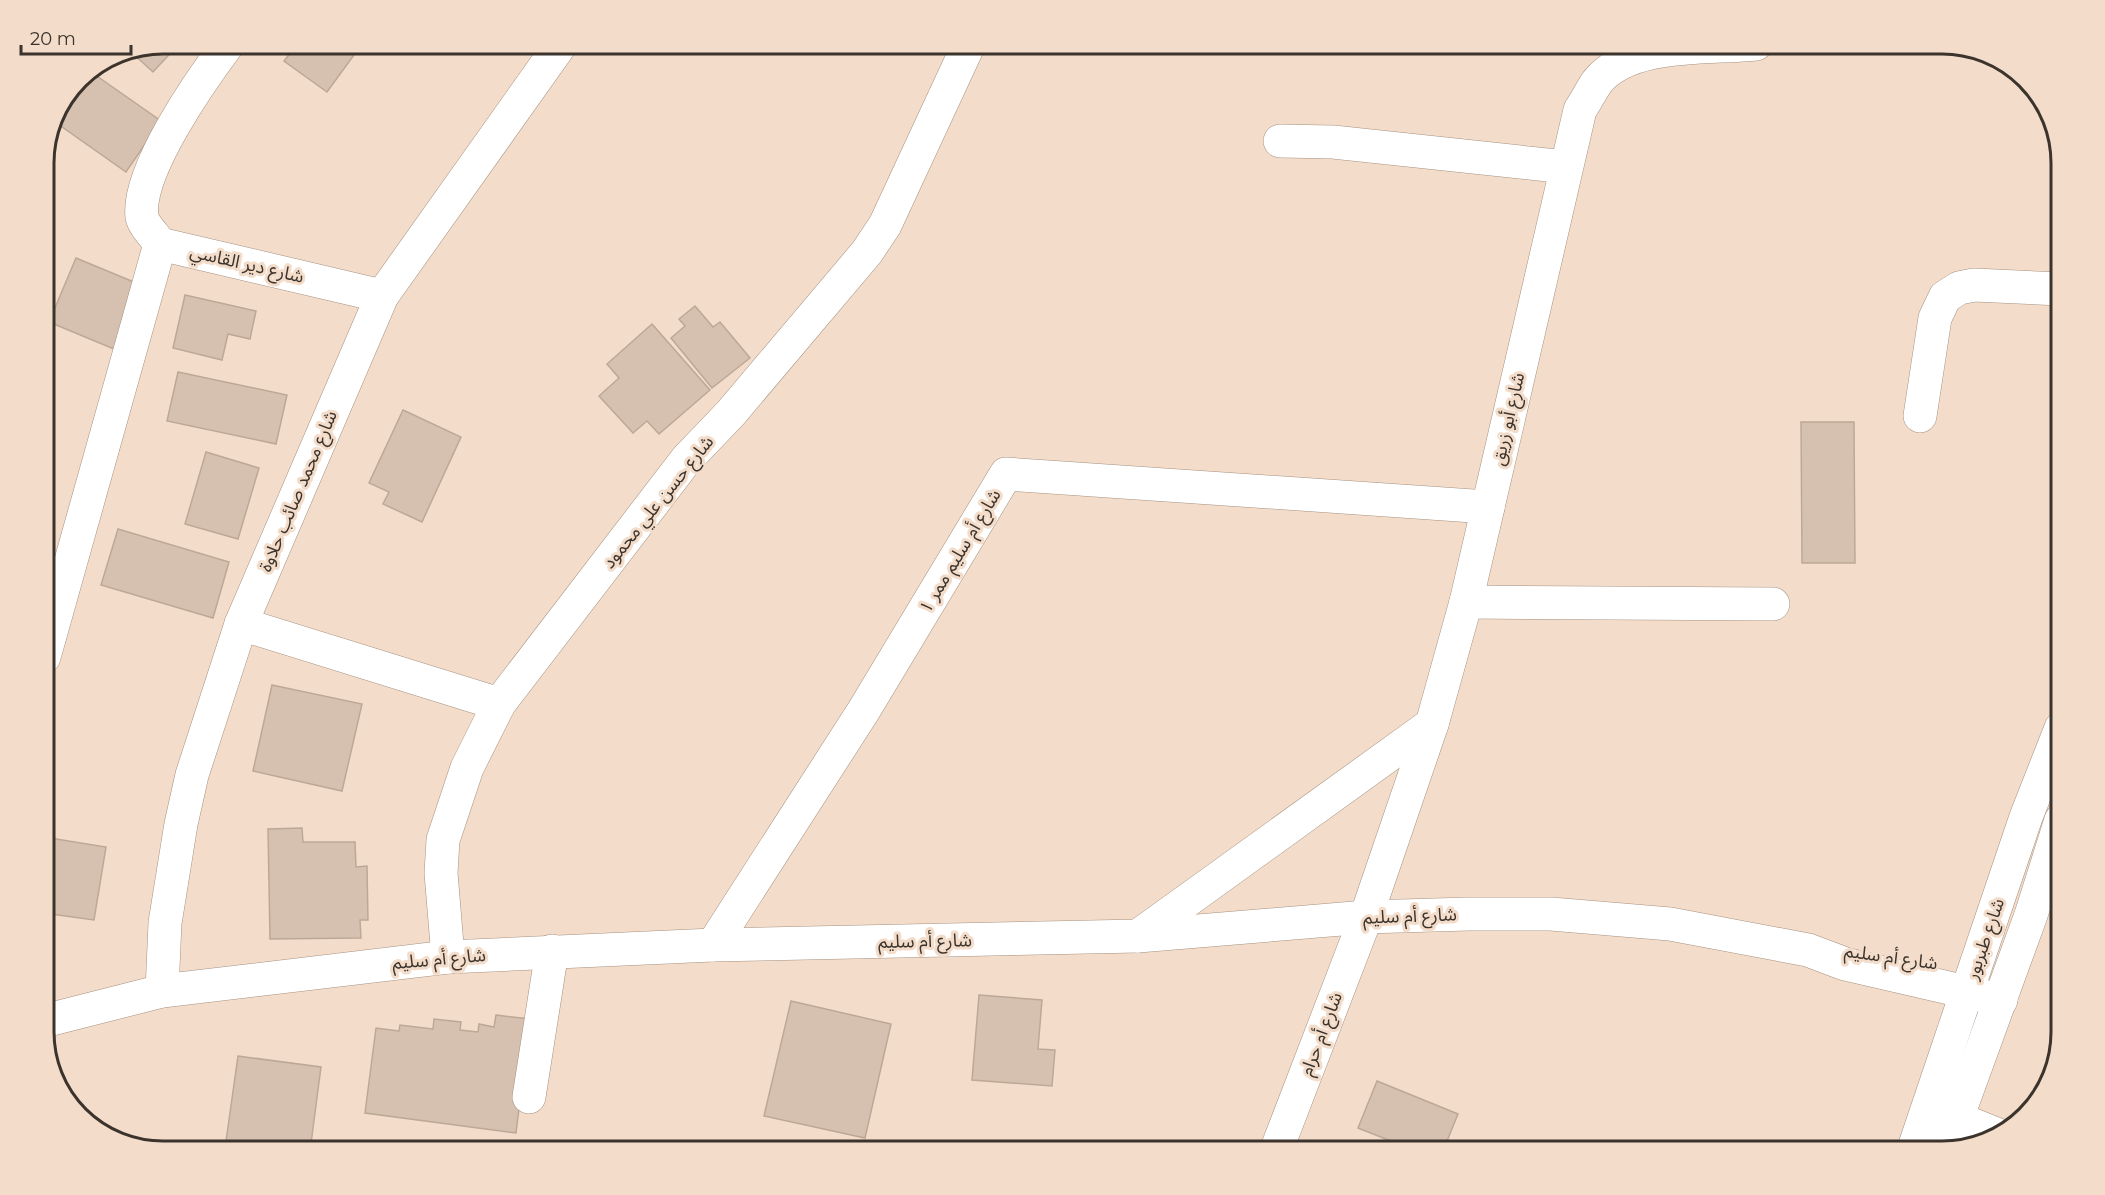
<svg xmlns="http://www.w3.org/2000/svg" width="2105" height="1195" viewBox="0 0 2105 1195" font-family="Montserrat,'Noto Sans Arabic',sans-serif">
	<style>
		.building { fill: #d6c0af; stroke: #bda897; stroke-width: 1.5 }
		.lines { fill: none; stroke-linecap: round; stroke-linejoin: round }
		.minor-casing { stroke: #a69180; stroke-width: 34 }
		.minor { stroke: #fff; stroke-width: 33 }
		.labels { text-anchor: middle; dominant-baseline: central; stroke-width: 6; stroke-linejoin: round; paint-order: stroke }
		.street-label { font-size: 18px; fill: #3b332c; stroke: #f3ddca }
		.rim { fill: none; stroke: #3b332c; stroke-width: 3 }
	</style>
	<rect width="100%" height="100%" fill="#f3ddca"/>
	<g class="building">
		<polygon points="163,44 179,44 153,72 129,50"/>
		<polygon points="297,44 362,44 327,92 284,61"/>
		<polygon points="94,74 161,121 126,172 58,124"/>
		<polygon points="76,258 141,285 114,349 49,322"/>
		<polygon points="185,295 256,311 250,339 228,334 222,360 173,348"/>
		<polygon points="695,306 713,327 720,322 750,358 712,388 671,338 685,326 679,319"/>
		<polygon points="652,324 710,390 659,434 647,421 633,433 599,396 619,378 607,364"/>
		<polygon points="178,372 287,395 276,444 167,421"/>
		<polygon points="403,410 461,437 422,522 383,504 389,492 369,483"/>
		<polygon points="1801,422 1854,422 1855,563 1802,563"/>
		<polygon points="206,452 259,468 238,539 185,524"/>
		<polygon points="118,529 229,562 213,618 101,585"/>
		<polygon points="272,685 362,704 342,791 253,771"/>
		<polygon points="302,828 303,842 355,842 356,867 367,866 368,920 360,920 361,938 270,939 268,829"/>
		<polygon points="44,837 106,847 94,920 44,913"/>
		<polygon points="979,995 1042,1000 1038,1049 1055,1050 1052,1086 972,1080"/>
		<polygon points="791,1001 891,1024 865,1138 764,1116"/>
		<polygon points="496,1015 530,1019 516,1133 365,1113 376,1028 399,1031 400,1025 433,1029 434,1019 461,1022 460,1030 478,1032 479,1024 494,1027"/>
		<polygon points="238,1056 321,1067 310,1151 226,1141"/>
		<polygon points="1377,1081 1458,1114 1443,1151 1416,1151 1358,1128"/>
	</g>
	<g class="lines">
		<g class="minor-casing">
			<g id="minor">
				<path d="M228 44C201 80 136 172 142 217 144 226 155 236 160 244L382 296"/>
				<polyline points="1280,141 1333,142 1566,167"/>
				<polyline points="1920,416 1935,318 1945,297 1959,288 1974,285 2061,289"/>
				<polyline points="1466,602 1773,604"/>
				<polyline points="241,624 499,704"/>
				<polyline points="44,657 160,244"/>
				<polyline points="1138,936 1432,724"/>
				<polyline points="713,945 864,710 1006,474 1488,507"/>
				<polyline points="448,957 441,873 443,840 467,768 499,704 686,460 731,413 867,252 885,225 969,44"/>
				<polyline points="162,991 165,923 181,824 192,775 241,624 382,296 561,44"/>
				<polyline points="44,1021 162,991 448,957 713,945 1138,936 1366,917 1468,914 1551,914 1670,924 1808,950 1845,964 2001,1000"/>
				<polyline points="529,1097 552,951"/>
				<polyline points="1939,1111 2001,1136"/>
				<path d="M1276 1151 1366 917 1432 724 1466 602 1580 110C1586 101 1591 91 1597 82 1630 41 1709 49 1756 44"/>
				<polyline points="1913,1151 2026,817 2061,728"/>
				<polyline points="1945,1151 2031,915 2061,820"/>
			</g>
		</g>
		<use href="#minor" class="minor"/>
	</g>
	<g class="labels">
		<g class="street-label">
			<text transform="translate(247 264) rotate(13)">شارع دير القاسي</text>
			<text transform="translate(1508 419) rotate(-77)">شارع أبو زريق</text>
			<text transform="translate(298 491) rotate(-67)">شارع محمد صائب حلاوة</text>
			<text transform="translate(658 502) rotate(-51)">شارع حسن علي محمود</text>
			<text transform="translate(960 551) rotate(-59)">شارع أم سليم ممر ١</text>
			<text transform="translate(1410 916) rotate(-2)">شارع أم سليم</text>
			<text transform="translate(1985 939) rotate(-71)">شارع طبربور</text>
			<text transform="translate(925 941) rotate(-1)">شارع أم سليم</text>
			<text transform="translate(1891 957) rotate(8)">شارع أم سليم</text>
			<text transform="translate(439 959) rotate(-5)">شارع أم سليم</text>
			<text transform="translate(1321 1034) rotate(-69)">شارع أم حرام</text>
		</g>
	</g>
	<path d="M0 0H2105V1195H0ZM163 54H1942A109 109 0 0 1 2051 163V1032A109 109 0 0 1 1942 1141H163A109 109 0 0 1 54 1032V163A109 109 0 0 1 163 54Z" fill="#f3ddca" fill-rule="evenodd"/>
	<path class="rim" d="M163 54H1942A109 109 0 0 1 2051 163V1032A109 109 0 0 1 1942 1141H163A109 109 0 0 1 54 1032V163A109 109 0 0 1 163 54Z"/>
	<path d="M21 45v9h110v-9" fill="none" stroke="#3b332c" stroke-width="3"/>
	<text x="30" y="45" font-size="18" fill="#3b332c" stroke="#f3ddca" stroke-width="4.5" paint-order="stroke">20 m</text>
</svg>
